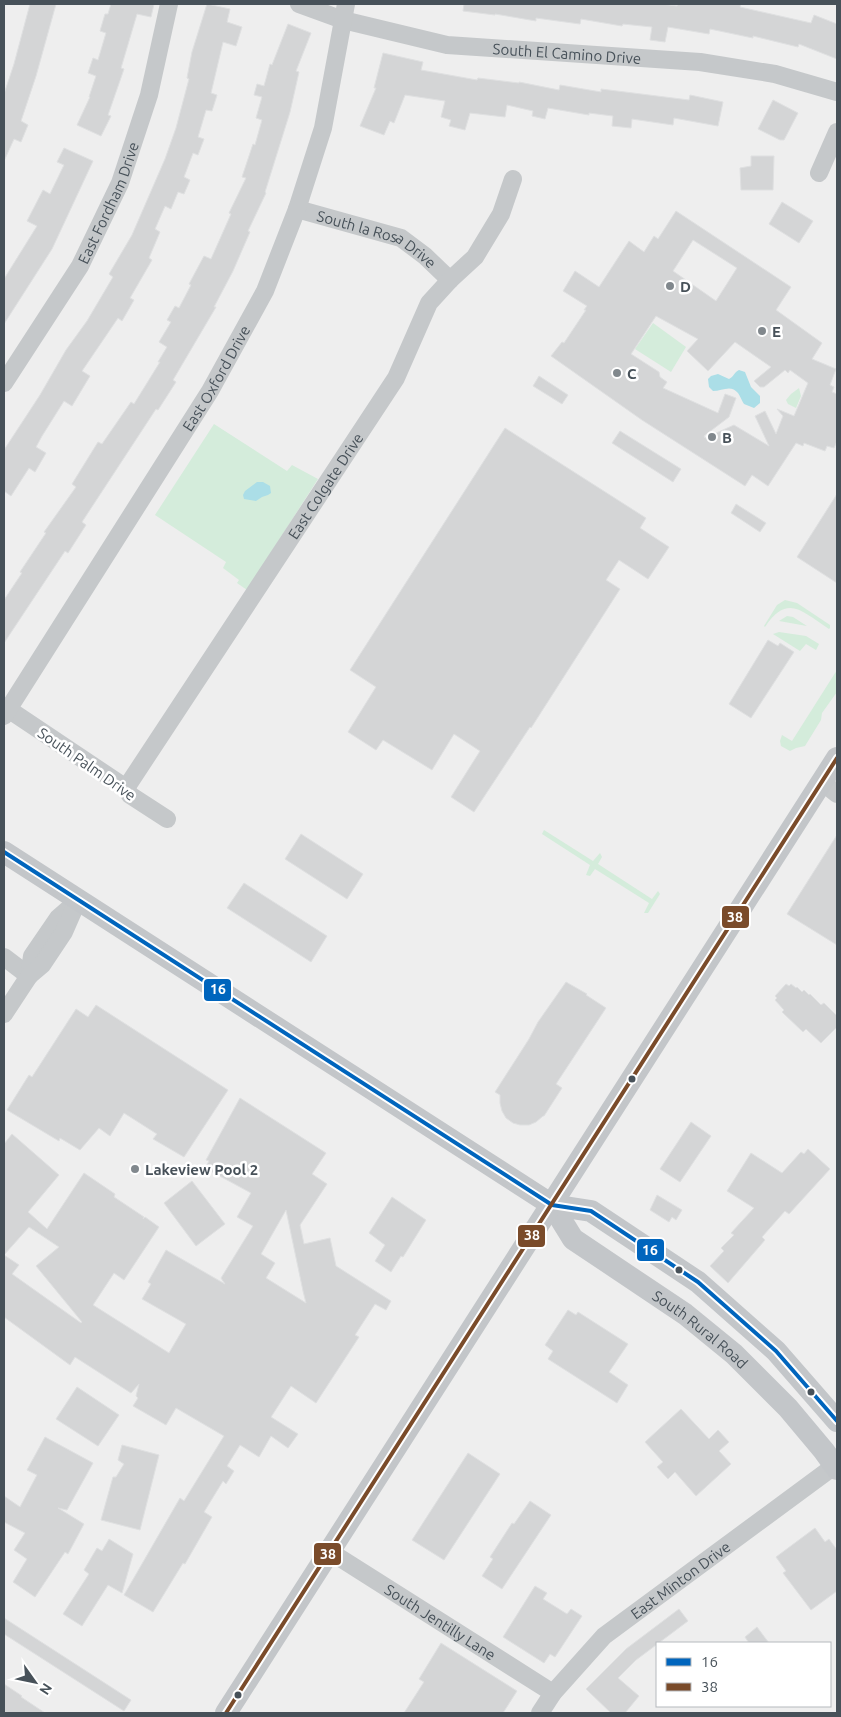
<svg xmlns="http://www.w3.org/2000/svg" width="841" height="1717" viewBox="0 0 841 1717" font-family="Ubuntu,sans-serif">
	<style>
		.green { fill: #d4ecdb }
		.water { fill: #abdee7 }
		.building { fill: #d4d5d6; stroke: #dfe0e1; fill-rule: evenodd }
		.lines { fill: none; stroke-linecap: round; stroke-linejoin: round }
		.minor { stroke: #c5c8ca; stroke-width: 18 }
		.major { stroke: #c3c6c9; stroke-width: 22 }
		.bus-1-casing { stroke: #fff; stroke-width: 8 }
		.bus-2-casing { stroke: #fff; stroke-width: 8 }
		.bus-1 { stroke: #0065bd; stroke-width: 4 }
		.bus-2 { stroke: #7a4b2a; stroke-width: 4 }
		.poi-dot { fill: #81888d; stroke: #fff; stroke-width: 2 }
		.bus-dot { fill: #475159; stroke: #fff; stroke-width: 2 }
		.labels { text-anchor: middle; dominant-baseline: central; stroke-width: 5; stroke-linejoin: round; paint-order: stroke }
		.street-label { font-size: 15px; fill: #475159; stroke: #fff }
		.poi-label { font-size: 15px; font-weight: bold; fill: #475159; stroke: #fff; text-anchor: start }
		.line-badge { stroke: #fff; stroke-width: 2 }
		.badge-label { font-size: 14px; text-anchor: middle; font-weight: bold; fill: #fff }
	</style>
	<rect width="100%" height="100%" fill="#eee"/>
	<g class="green">
		<polygon points="653,323 686,347 671,372 635,349"/>
		<polygon points="799,388 801,396 796,408 788,404 786,400 791,394"/>
		<polygon points="214,424 287,471 292,465 318,479 247,590 237,583 239,580 223,568 226,562 155,515"/>
		<path d="M785 600 797 603 830 625V628L829 629C802 612 788 593 765 627L764 626 777 605Z"/>
		<polygon points="787,616 793,617 807,626 779,621"/>
		<polygon points="779,632 806,636 819,644 816,650 806,644 800,651 773,634"/>
		<polygon points="837,670 837,692 822,713 821,720 805,746 796,748 790,751 781,746 780,741 782,735 792,741"/>
		<polygon points="544,830 593,861 600,853 602,857 598,864 652,899 658,891 660,894 648,913 644,913 649,903 595,869 590,876 586,875 590,865 542,834"/>
	</g>
	<g class="water">
		<path d="M739 370 745 372 751 387 760 396V403L754 408 744 404C742 401 740 396 738 393 731 384 722 391 713 391L709 387 708 379 711 376 718 374 729 379C734 377 734 372 739 370Z"/>
		<polygon points="257,482 263,482 270,486 271,493 268,495 262,497 256,501 244,499 243,495 245,491"/>
	</g>
	<g class="building">
		<polygon points="30,4 56,4 36,76 21,121 28,125 21,142 14,139 4,161 4,94 14,64"/>
		<polygon points="111,4 154,4 151,17 137,14 121,68 124,69 108,115 111,116 101,136 77,125 90,97 89,97 96,76 88,73 93,58 98,60 106,33 100,31 105,14 108,14"/>
		<polygon points="207,4 230,9 227,22 242,27 236,46 223,42 211,93 217,95 212,111 206,110 198,137 204,139 198,155 193,153 184,177 190,180 184,194 178,192 171,209 165,206 155,229 160,232 149,258 152,260 130,298 134,300 122,321 118,318 82,371 90,376 72,406 64,401 42,436 36,447 46,453 35,472 29,468 11,496 4,491 4,450 40,395 66,350 87,321 113,277 109,274 132,235 165,159 176,128 189,79 187,78 192,52"/>
		<polygon points="464,4 662,4 677,6 678,4 741,4 740,7 811,23 814,15 837,24 837,59 799,44 798,47 753,36 753,38 710,29 709,34 668,27 665,42 650,40 652,27 623,24 622,26 581,19 580,24 536,18 536,21 495,14 495,15 463,11"/>
		<polygon points="288,24 311,33 296,71 299,72 290,112 265,192 266,193 248,231 250,232 233,271 214,307 216,307 173,380 176,382 158,410 156,409 82,522 86,525 68,553 65,551 4,643 4,600 22,573 20,572 46,533 44,532 76,487 72,484 98,442 102,444 131,402 134,404 160,362 158,362 167,347 159,342 171,322 167,320 175,306 179,308 191,285 189,284 204,256 211,259 231,214 229,213 246,178 242,177 253,144 255,145 262,120 256,118 262,97 254,95 257,84 264,86 270,64 272,65"/>
		<polygon points="383,53 423,62 421,70 477,80 478,78 519,83 519,82 559,90 560,85 601,92 601,89 689,100 690,95 723,102 718,126 674,118 673,125 632,119 631,128 612,126 613,116 589,113 589,115 548,108 545,119 532,116 533,111 507,105 505,117 470,113 465,130 449,126 451,120 441,117 445,101 405,95 394,123 390,121 384,135 360,126 376,88 374,88"/>
		<polygon points="773,100 798,113 784,140 780,140 758,129"/>
		<polygon points="64,148 93,161 52,249 4,324 4,279 37,226 27,221 43,190 50,194 64,165 57,162"/>
		<polygon points="751,156 774,156 773,190 741,190 740,168 751,166"/>
		<polygon points="782,202 813,221 799,243 769,224"/>
		<path d="M676 211 791 287 776 310 822 343 812 359 836 369 830 385 834 387 832 392 837 394V441L834 448 827 446 825 451 804 443 803 446 796 443 768 486 752 475 745 486 642 420 551 356 562 342 564 343 586 310H584L587 306 563 291 575 271 599 287 629 241 644 252 654 236 658 239ZM693 240 737 268 716 301 673 271ZM656 316 698 339 687 351 708 371 735 342 771 367 754 381 760 387H764L785 370 788 373 790 370 808 383 794 416 777 409 783 416 776 434 765 411 755 416 769 446 734 425 705 438 704 436 729 417 736 398 725 394 718 413 663 388 667 382 660 377 659 372 631 354Z"/>
		<polygon points="539,376 568,395 562,404 533,386"/>
		<polygon points="505,428 646,518 640,528 669,547 648,579 619,560 606,580 620,589 531,728 530,727 474,812 451,797 480,751 454,734 432,770 383,740 376,750 348,732 376,687 350,670"/>
		<polygon points="620,431 681,469 673,482 612,443"/>
		<polygon points="837,494 837,583 797,557"/>
		<polygon points="736,504 766,523 760,532 731,513"/>
		<polygon points="768,640 778,646 780,643 794,652 751,718 729,704"/>
		<polygon points="301,834 363,874 347,899 285,859"/>
		<polygon points="837,835 837,945 787,914"/>
		<polygon points="244,883 327,936 311,962 227,908"/>
		<polygon points="566,982 587,994 586,995 606,1008 556,1084 562,1088 544,1116 543,1116 536,1122 529,1125 520,1125 513,1123 506,1118 502,1111 500,1103 500,1095 495,1092 529,1039 538,1022"/>
		<polygon points="786,984 789,986 791,984 796,988 797,987 802,992 804,990 809,995 810,994 821,1005 824,1003 837,1016 837,1027 821,1043 806,1029 803,1032 782,1012 784,1010 775,1000 777,998 775,996"/>
		<polygon points="96,1005 228,1090 184,1157 153,1139 157,1134 124,1113 110,1136 99,1128 80,1150 60,1138 59,1141 7,1110 29,1075 32,1077 76,1009 88,1017"/>
		<path d="M240 1098 326 1153 312 1174 327 1184 300 1225 304 1244 330 1238 336 1266 391 1301 386 1310 375 1304 355 1335 359 1337 316 1403 291 1386 271 1417 298 1434 288 1448 271 1436 259 1457 240 1445 227 1466 234 1471 226 1484 223 1481 204 1512 212 1517 185 1564 183 1563 153 1612 124 1595 180 1498 184 1501 224 1436 176 1408 166 1425 133 1406 138 1398 136 1396 139 1384 131 1393 75 1357 70 1365 4 1317V1255L19 1265 12 1274 81 1323 82 1322 36 1266 59 1247 29 1227 4 1255V1144L12 1134 59 1175 28 1212 47 1229 84 1173 115 1194 114 1197 144 1217 143 1219 145 1217 159 1227 124 1280 114 1273 93 1305 169 1353 186 1324 142 1299 151 1284 148 1282 166 1250 225 1284 221 1278 253 1226 237 1217 251 1193 205 1168 209 1161 206 1160ZM286 1210 303 1291 306 1303 266 1278 275 1263 261 1254Z"/>
		<polygon points="691,1122 711,1136 680,1182 660,1169"/>
		<polygon points="808,1149 830,1169 789,1214 785,1211 762,1237 765,1240 728,1283 710,1266 724,1251 721,1248 734,1235 731,1233 754,1208 727,1191 751,1153 782,1173 801,1152 804,1154"/>
		<polygon points="192,1181 225,1224 196,1246 164,1203"/>
		<polygon points="657,1195 682,1210 676,1220 672,1217 669,1222 650,1210"/>
		<polygon points="392,1197 426,1220 403,1257 401,1256 391,1272 375,1261 385,1245 369,1233"/>
		<polygon points="568,1310 576,1315 578,1312 628,1344 609,1372 628,1385 617,1403 548,1359 553,1351 545,1345"/>
		<polygon points="77,1387 119,1415 98,1446 56,1419"/>
		<polygon points="681,1409 709,1439 718,1430 729,1442 719,1451 731,1464 696,1496 675,1472 668,1479 657,1467 663,1462 645,1442"/>
		<polygon points="45,1437 93,1463 67,1510 58,1508 84,1524 68,1554 65,1552 35,1597 13,1582 27,1559 14,1550 25,1533 4,1522 4,1496 20,1507 37,1475 27,1470"/>
		<polygon points="122,1445 159,1455 140,1530 101,1520 113,1477 116,1477 124,1464 118,1460"/>
		<polygon points="468,1453 500,1474 444,1560 412,1540"/>
		<polygon points="530,1501 551,1515 502,1589 482,1576 493,1559 490,1557 512,1523 514,1524"/>
		<polygon points="815,1528 825,1542 829,1539 837,1550 837,1591 811,1610 783,1573 786,1571 776,1557"/>
		<polygon points="109,1539 133,1554 122,1593 108,1585 82,1626 63,1614 89,1574 84,1570 97,1548 102,1551"/>
		<polygon points="535,1586 547,1593 543,1599 567,1614 571,1609 582,1616 555,1657 550,1654 544,1663 503,1637"/>
		<polygon points="679,1609 688,1621 636,1660 618,1678 639,1696 625,1713 611,1713 586,1689 626,1649"/>
		<polygon points="4,1618 131,1700 124,1711 4,1634"/>
		<polygon points="757,1627 769,1643 749,1643 745,1637"/>
		<polygon points="441,1643 517,1691 503,1713 404,1713 424,1682 419,1679"/>
		<polygon points="4,1684 22,1696 21,1697 45,1713 4,1713"/>
	</g>
	<g class="lines">
		<g class="minor">
			<path id="s1" d="M299 4 343 20 447 45 700 62 775 74 837 92"/>
			<polyline points="819,173 837,132"/>
			<path id="s2" d="M297 209 401 238 425 256 450 280"/>
			<path id="s3" d="M4 383 80 266 120 183 149 95 169 4"/>
			<polyline points="8,709 126,788 130,795 167,819"/>
			<path id="s4" d="M4 716 210 391 265 291 297 209 323 128 346 4"/>
			<polyline points="822,782 837,794"/>
			<path id="s5" d="M126 788 396 378 429 303 450 280 475 257 501 214 513 179"/>
			<polyline points="4,957 29,976"/>
			<polyline points="29,976 32,956 58,918 74,904"/>
			<polyline points="4,1014 29,976 42,965 64,932 78,900"/>
			<path id="s6" d="M329 1551 553 1693"/>
			<path id="s7" d="M540 1713 553 1693 604 1636 837 1464"/>
		</g>
		<g class="major">
			<polyline points="4,852 552,1205 591,1211 698,1282 776,1351 837,1421"/>
			<path id="s8" d="M552 1205 573 1239 685 1314 734 1354 788 1408 824 1451 837 1469"/>
			<polyline points="226,1713 837,758"/>
		</g>
		<g class="bus-1-casing">
			<polyline id="bus-1" points="4,852 552,1205 591,1211 698,1282 776,1351 837,1421"/>
		</g>
		<g class="bus-2-casing">
			<polyline id="bus-2" points="226,1713 837,758"/>
		</g>
		<use href="#bus-1" class="bus-1"/>
		<use href="#bus-2" class="bus-2"/>
	</g>
	<g class="poi-dot">
		<circle cx="670" cy="286" r="5"/>
		<circle cx="762" cy="331" r="5"/>
		<circle cx="617" cy="373" r="5"/>
		<circle cx="712" cy="437" r="5"/>
		<circle cx="135" cy="1169" r="5"/>
	</g>
	<g class="bus-dot">
		<circle cx="632" cy="1079" r="4.5"/>
		<circle cx="679" cy="1270" r="4.5"/>
		<circle cx="811" cy="1392" r="4.5"/>
		<circle cx="238" cy="1695" r="4.5"/>
	</g>
	<g class="labels">
		<g class="street-label">
			<text stroke="none"><textPath href="#s1" startOffset="274">South El Camino Drive</textPath></text>
			<text stroke="none"><textPath href="#s3" startOffset="209">East Fordham Drive</textPath></text>
			<text stroke="none"><textPath href="#s2" startOffset="86">South la Rosa Drive</textPath></text>
			<text stroke="none"><textPath href="#s4" startOffset="399">East Oxford Drive</textPath></text>
			<text stroke="none"><textPath href="#s5" startOffset="362">East Colgate Drive</textPath></text>
			<text transform="translate(87 764) rotate(35)">South Palm Drive</text>
			<text stroke="none"><textPath href="#s8" startOffset="196">South Rural Road</textPath></text>
			<text stroke="none"><textPath href="#s7" startOffset="195">East Minton Drive</textPath></text>
			<text stroke="none"><textPath href="#s6" startOffset="132">South Jentilly Lane</textPath></text>
		</g>
		<g class="poi-label">
			<text x="680" y="286">D</text>
			<text x="772" y="331">E</text>
			<text x="627" y="373">C</text>
			<text x="722" y="437">B</text>
			<text x="145" y="1169">Lakeview Pool 2</text>
		</g>
	</g>
	<g class="line-badge">
		<rect x="721" y="905" width="29" height="24" rx="5" fill="#7a4b2a"/>
		<rect x="203" y="978" width="29" height="24" rx="5" fill="#0065bd"/>
		<rect x="517" y="1224" width="29" height="24" rx="5" fill="#7a4b2a"/>
		<rect x="636" y="1238" width="29" height="24" rx="5" fill="#0065bd"/>
		<rect x="313" y="1542" width="29" height="24" rx="5" fill="#7a4b2a"/>
	</g>
	<g class="badge-label">
		<text x="735" y="922">38</text>
		<text x="218" y="994">16</text>
		<text x="532" y="1240">38</text>
		<text x="650" y="1255">16</text>
		<text x="328" y="1559">38</text>
	</g>
	<rect width="841" height="1717" fill="none" stroke="#475159" stroke-width="10"/>
	<rect x="656" y="1642" width="175" height="65" fill="#ffffff" stroke="#b5b9bd"/>
	<rect x="666" y="1658" width="25" height="8" fill="#0065bd" stroke="#b5b9bd"/>
	<text x="701" y="1667" font-size="15" fill="#475159">16</text>
	<rect x="666" y="1683" width="25" height="8" fill="#7a4b2a" stroke="#b5b9bd"/>
	<text x="701" y="1692" font-size="15" fill="#475159">38</text>
	<g transform="translate(35 1682) rotate(123)" stroke="#ffffff" stroke-width="4" paint-order="stroke">
	<path d="M0-4L9 19L0 12L-9 19Z" fill="#475159"/>
	<text y="-8" font-size="14" font-weight="bold" text-anchor="middle" fill="#475159">N</text>
	</g>
</svg>
